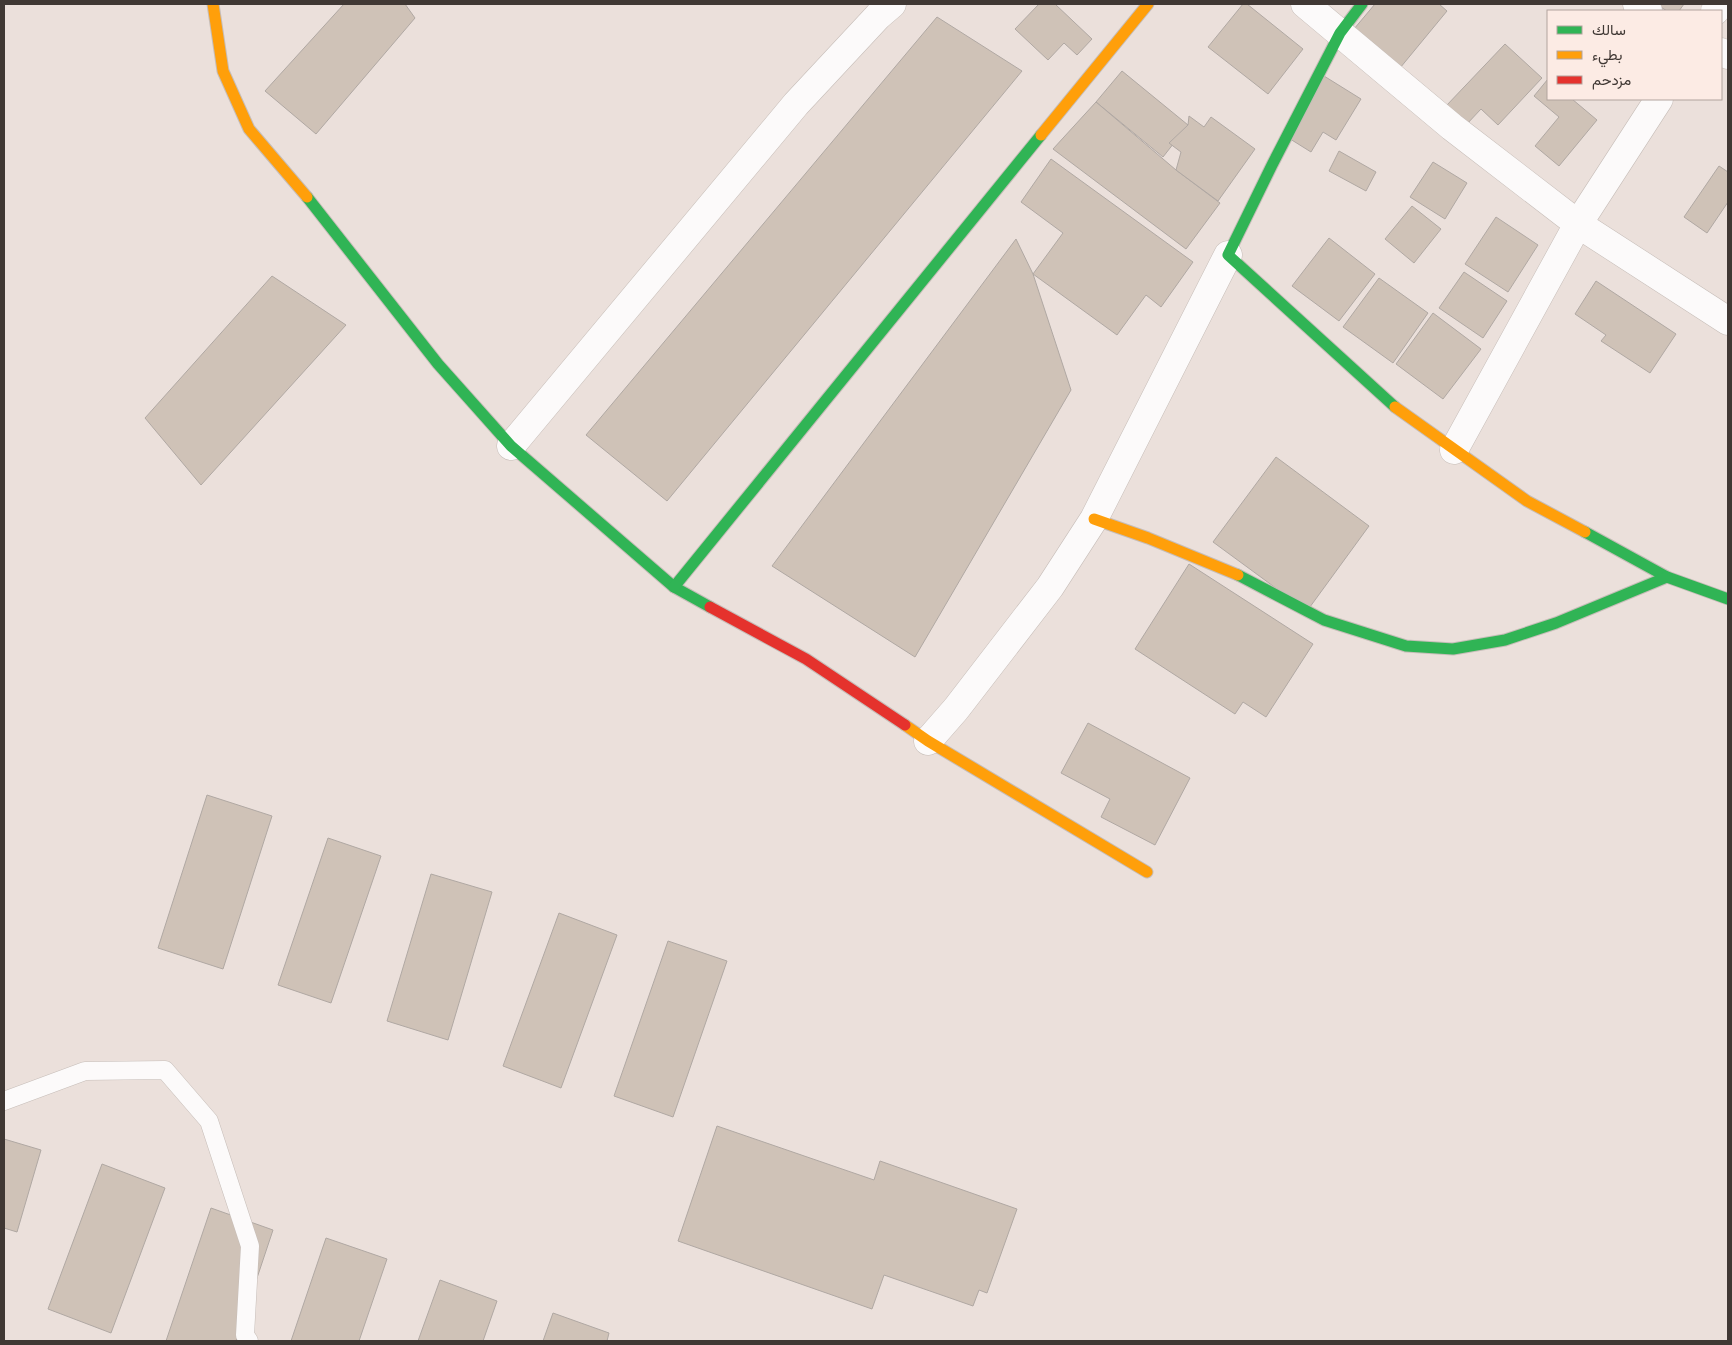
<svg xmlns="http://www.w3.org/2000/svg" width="1732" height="1345" viewBox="0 0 1732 1345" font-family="'Times New Roman',Vazirmatn,serif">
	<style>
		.building { fill: #cfc2b7; stroke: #b0a8a3 }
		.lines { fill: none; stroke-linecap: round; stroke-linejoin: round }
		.lane-casing { stroke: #c6bdb8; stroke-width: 19 }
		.street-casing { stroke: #c6bdb8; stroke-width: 29 }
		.fast-casing { stroke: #c6bdb8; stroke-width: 13 }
		.slow-casing { stroke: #c6bdb8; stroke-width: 13 }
		.jam-casing { stroke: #c6bdb8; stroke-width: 13 }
		.lane { stroke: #fcfafa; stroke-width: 18 }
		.street { stroke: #fcfafa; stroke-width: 28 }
		.fast { stroke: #30b455; stroke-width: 11 }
		.slow { stroke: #ff9f0a; stroke-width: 11 }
		.jam { stroke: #e5322d; stroke-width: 11 }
	</style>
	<rect width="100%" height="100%" fill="#ebe0db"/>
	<g class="building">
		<polygon points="344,4 405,4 415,18 316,134 265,91"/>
		<polygon points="1039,4 1055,4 1092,39 1077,55 1064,43 1048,60 1015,29"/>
		<polygon points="1243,4 1247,4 1303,49 1268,94 1208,47"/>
		<polygon points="1375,4 1439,4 1447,11 1400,68 1354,29"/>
		<polygon points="1656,4 1684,4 1679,11 1667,11"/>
		<polygon points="937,17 1022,71 667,501 586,435"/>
		<polygon points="1505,44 1542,78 1498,125 1481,109 1466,125 1446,106"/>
		<polygon points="1122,71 1188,125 1163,157 1096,102"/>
		<polygon points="1324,76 1361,99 1336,140 1323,132 1311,152 1287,137"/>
		<polygon points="1548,79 1548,99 1572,99 1597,120 1559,166 1535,146 1559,117 1534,96"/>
		<polygon points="1096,102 1176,170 1220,203 1186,249 1053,149"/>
		<polygon points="1189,116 1204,127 1211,117 1255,149 1218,201 1176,170 1181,152 1169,143 1188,125"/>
		<polygon points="1339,151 1376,172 1366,191 1329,171"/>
		<polygon points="1051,159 1193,262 1161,307 1146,295 1117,335 1033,274 1063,233 1021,202"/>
		<polygon points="1433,162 1467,183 1445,219 1410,197"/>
		<polygon points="1719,166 1728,172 1728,202 1707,233 1684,217"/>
		<polygon points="1412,206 1441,229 1414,263 1385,239"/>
		<polygon points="1496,217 1538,245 1508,292 1465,264"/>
		<polygon points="1329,238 1375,274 1339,321 1292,286"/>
		<polygon points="1016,239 1033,274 1071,390 915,657 772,566"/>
		<polygon points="1464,272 1507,301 1483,338 1439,308"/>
		<polygon points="272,276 346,325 201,485 145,418"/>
		<polygon points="1379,278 1428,313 1393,363 1343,327"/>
		<polygon points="1596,281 1676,334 1650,373 1601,341 1606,335 1575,314"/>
		<polygon points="1433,313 1481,349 1443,399 1396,364"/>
		<polygon points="1276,457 1369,526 1307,611 1213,542"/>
		<polygon points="1189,564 1313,644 1266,717 1243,702 1235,714 1135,649"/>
		<polygon points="1088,723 1190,778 1155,845 1101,817 1110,799 1061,773"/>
		<polygon points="207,795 272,816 223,969 158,948"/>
		<polygon points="328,838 381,856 331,1003 278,985"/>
		<polygon points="431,874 492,892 448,1040 387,1021"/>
		<polygon points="559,913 617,935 561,1088 503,1066"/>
		<polygon points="668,941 727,961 673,1117 614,1096"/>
		<polygon points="717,1126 874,1180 880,1161 1017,1209 987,1293 979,1290 973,1306 884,1275 872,1309 678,1241"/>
		<polygon points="4,1139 41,1150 17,1232 4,1228"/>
		<polygon points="102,1164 165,1188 111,1333 48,1309"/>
		<polygon points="211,1208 273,1230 236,1341 166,1341"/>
		<polygon points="326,1238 387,1259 359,1341 291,1341"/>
		<polygon points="440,1280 497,1301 483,1341 418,1341"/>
		<polygon points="553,1313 609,1333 607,1341 543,1341"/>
	</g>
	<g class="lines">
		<g class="lane-casing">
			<polyline id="lane" points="4,1101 85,1071 165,1070 209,1121 250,1246 245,1335 249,1341"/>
		</g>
		<g class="street-casing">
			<g id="street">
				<polyline points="1305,4 1452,127 1578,224 1728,321"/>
				<polyline points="1637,4 1648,11"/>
				<polyline points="1715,11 1720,4"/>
				<polyline points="1721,52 1728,55"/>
				<polyline points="511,446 796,104 878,16 892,4"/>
				<polyline points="1454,450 1578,224 1659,99"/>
				<polyline points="928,741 956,709 1050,587 1094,519 1228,255"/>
			</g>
		</g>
		<g class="fast-casing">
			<g id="fast">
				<polyline points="1362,4 1340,33 1272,165 1228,255 1395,407"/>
				<polyline points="307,197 438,364 511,446 674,587 710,607"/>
				<polyline points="1585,532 1667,577 1728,599"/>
				<polyline points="1238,575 1324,620 1406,646 1453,649 1505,640 1556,623 1667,577"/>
				<polyline points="674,587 1041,135"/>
			</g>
		</g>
		<g class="slow-casing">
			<g id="slow">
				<polyline points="213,4 223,71 249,129 307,197"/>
				<polyline points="1041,135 1148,4"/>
				<polyline points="1395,407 1527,501 1585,532"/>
				<polyline points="1094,519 1148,538 1238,575"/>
				<polyline points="905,725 928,741 1147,872"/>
			</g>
		</g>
		<g class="jam-casing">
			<polyline id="jam" points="710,607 806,659 905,725"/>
		</g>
		<use href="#lane" class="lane"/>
		<use href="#street" class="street"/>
		<use href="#fast" class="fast"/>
		<use href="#slow" class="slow"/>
		<use href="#jam" class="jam"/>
	</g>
	<rect width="1732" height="1345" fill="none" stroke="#403834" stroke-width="10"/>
	<rect x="1547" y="10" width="175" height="90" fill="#fcebe4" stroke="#b1a39e"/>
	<rect x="1557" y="26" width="25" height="8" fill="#30b455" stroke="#b1a39e"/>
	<text x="1592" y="35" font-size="15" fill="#403834">سالك</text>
	<rect x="1557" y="51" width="25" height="8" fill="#ff9f0a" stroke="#b1a39e"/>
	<text x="1592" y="60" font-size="15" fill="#403834">بطيء</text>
	<rect x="1557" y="76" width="25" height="8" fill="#e5322d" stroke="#b1a39e"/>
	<text x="1592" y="85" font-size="15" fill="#403834">مزدحم</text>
</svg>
